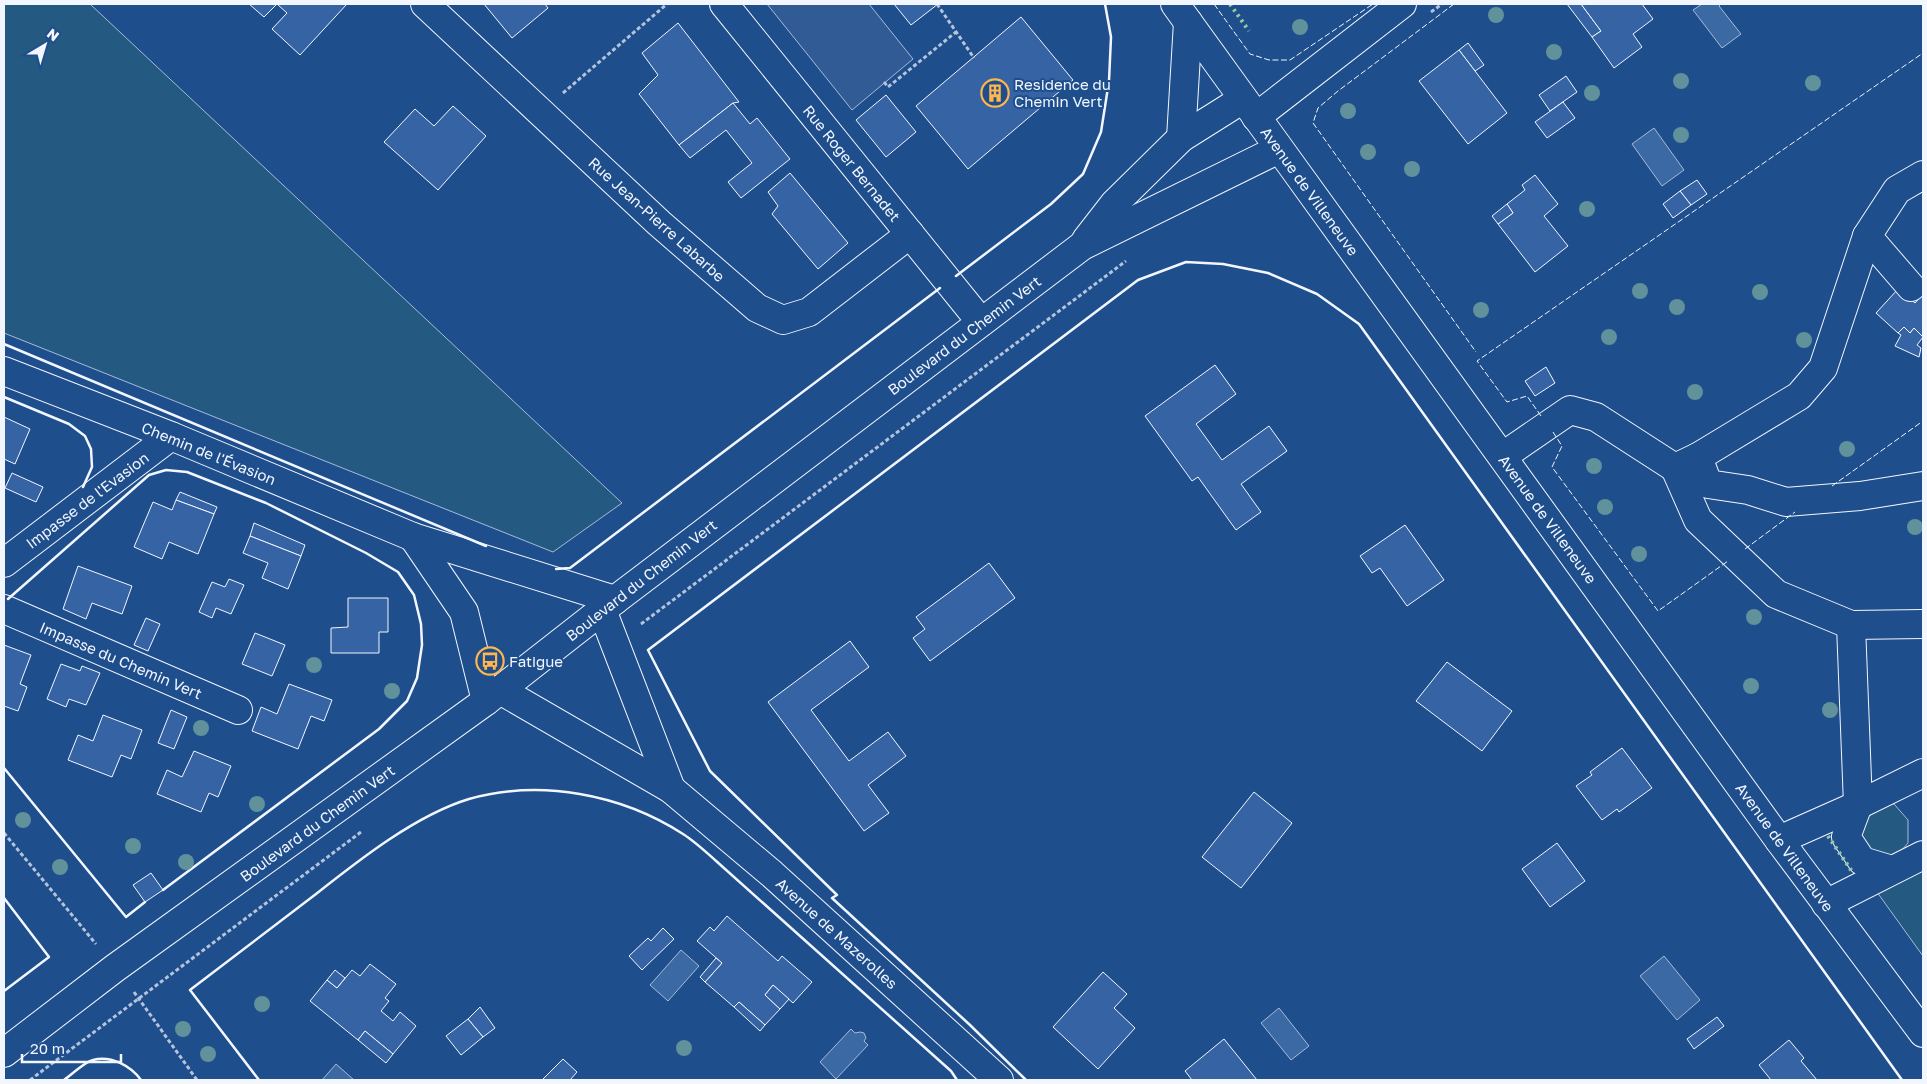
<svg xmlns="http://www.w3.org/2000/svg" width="1927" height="1084" viewBox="0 0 1927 1084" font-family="'Golos Text',sans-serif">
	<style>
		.green { fill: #245a82; stroke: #a8bbd7 }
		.parking { fill: #305b95; stroke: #a8bbd7 }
		.water { fill: #3b69a3; stroke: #a8bbd7 }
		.building { fill: #3563a3; stroke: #f2f6ff }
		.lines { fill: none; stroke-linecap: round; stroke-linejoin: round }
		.minor-casing { stroke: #f2f6ff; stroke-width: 30 }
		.major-casing { stroke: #f2f6ff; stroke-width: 30 }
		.path { stroke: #b3c4dc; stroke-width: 3; stroke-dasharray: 4 2.5; stroke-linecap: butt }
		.minor { stroke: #1f4e8c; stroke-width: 28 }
		.major { stroke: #1f4e8c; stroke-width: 28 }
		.hedge { stroke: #97c8a6; stroke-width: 4; stroke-dasharray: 2.5 4; stroke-linecap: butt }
		.fence { stroke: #f2f6ff; stroke-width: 1; stroke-dasharray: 6 2.5; stroke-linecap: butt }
		.wall { stroke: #f2f6ff; stroke-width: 2.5 }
		.tree { fill: #61919a }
		.labels { text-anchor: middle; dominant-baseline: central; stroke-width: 4; stroke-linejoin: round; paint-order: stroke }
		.poi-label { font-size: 15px; fill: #f2f6ff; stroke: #1f4e8c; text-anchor: start }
		.street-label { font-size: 15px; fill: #f2f6ff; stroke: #1f4e8c }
	</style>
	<rect width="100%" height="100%" fill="#1f4e8c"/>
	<g class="green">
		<polygon points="4,4 90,4 622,503 553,552 4,333"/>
		<path d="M1883 800 1894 804 1908 820V843L1894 859C1871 856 1867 847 1857 827L1872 809Z"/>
		<polygon points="1923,865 1923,956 1874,888"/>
	</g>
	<polygon class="parking" points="767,4 869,4 913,59 852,110"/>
	<g class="water">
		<polygon points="1702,4 1721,4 1719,6 1741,34 1722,48 1693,10"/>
		<polygon points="1654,128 1684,170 1662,186 1632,144"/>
		<polygon points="681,950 699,966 668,1001 650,985"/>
		<polygon points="1664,956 1700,1000 1677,1020 1640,976"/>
		<polygon points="1279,1008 1309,1046 1291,1060 1261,1023"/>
		<polygon points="851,1029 855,1033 860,1032 864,1033 866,1038 864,1041 868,1045 836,1079 820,1062"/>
		<polygon points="336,1064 354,1080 322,1080"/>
	</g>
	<g class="building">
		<polygon points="249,4 277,4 264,17"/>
		<polygon points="277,4 347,4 300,55 272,29 287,13"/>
		<polygon points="484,4 545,4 548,8 512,38"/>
		<polygon points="894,4 938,4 911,25"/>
		<polygon points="1567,4 1581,4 1601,31 1592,37"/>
		<polygon points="1581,4 1642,4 1653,19 1633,34 1642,47 1614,68 1592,37 1601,31"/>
		<polygon points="1021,17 1073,80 968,169 916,106"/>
		<polygon points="678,23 739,102 733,103 679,145 639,94 658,75 642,53"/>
		<polygon points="1468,43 1484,65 1475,71 1459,50"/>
		<polygon points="1459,50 1507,113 1468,144 1419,81"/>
		<polygon points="1566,76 1577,92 1550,111 1539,95"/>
		<polygon points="886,95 916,132 886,157 856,120"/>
		<polygon points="1563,102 1575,118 1547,138 1535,122"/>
		<polygon points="733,103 750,124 757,118 790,159 741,198 728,182 752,163 726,130 690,158 679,145"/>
		<polygon points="453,106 486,136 438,190 384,142 415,109 434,126"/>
		<polygon points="790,173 848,243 818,269 772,214 778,206 768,192"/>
		<polygon points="1535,175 1558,204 1544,216 1568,246 1535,272 1498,224 1513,213 1507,204 1525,190 1522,185"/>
		<polygon points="1697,180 1707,194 1691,205 1680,191"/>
		<polygon points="1680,191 1691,205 1673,218 1663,204"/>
		<polygon points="1507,204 1513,213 1498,224 1492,216"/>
		<polygon points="1899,288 1915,303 1923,294 1923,337 1914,328 1910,333 1904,327 1898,333 1876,313"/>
		<polygon points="1904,327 1910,333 1914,328 1923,337 1917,345 1921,348 1919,357 1895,346 1901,335 1898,333"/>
		<polygon points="1215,365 1236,394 1196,424 1222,460 1269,426 1287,451 1241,484 1261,512 1236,530 1198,477 1192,481 1145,416"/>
		<polygon points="1546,367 1555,383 1535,396 1525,381"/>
		<polygon points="4,417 30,429 15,464 4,459"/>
		<polygon points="12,473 43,487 36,502 5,488"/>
		<polygon points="180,492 217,507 214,514 176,500"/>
		<polygon points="176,500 214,514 198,554 169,542 162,559 134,547 153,502 172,510"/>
		<polygon points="254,523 305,545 301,556 250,536"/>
		<polygon points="1405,525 1444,580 1407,606 1380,568 1372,573 1360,556"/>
		<polygon points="250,536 301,556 288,589 262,578 268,563 243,553"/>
		<polygon points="989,563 1015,598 930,661 913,638 925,629 916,617"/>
		<polygon points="78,566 132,586 122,614 92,603 86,619 63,609"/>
		<polygon points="229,579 244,585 231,614 216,608 212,618 199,612 212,582 225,587"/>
		<polygon points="348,598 388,598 388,632 379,632 379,653 331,653 331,628 348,627"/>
		<polygon points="146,618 160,624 148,651 134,645"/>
		<polygon points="255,633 285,645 272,676 242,664"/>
		<polygon points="850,641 869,667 811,710 849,761 888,732 906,756 868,785 889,813 864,831 768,702"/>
		<polygon points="4,645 31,655 20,684 27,687 18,711 4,706"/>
		<polygon points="1447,662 1512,711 1482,751 1416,701"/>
		<polygon points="61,664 80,671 82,666 100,673 86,705 69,699 66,707 47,699"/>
		<polygon points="289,684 332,700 324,721 311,716 298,749 252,731 261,707 277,714"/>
		<polygon points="171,710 187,717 174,749 158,743"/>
		<polygon points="103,715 142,730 131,759 121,755 112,777 68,760 78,735 93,741"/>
		<polygon points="1622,748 1652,788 1619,812 1617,809 1602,820 1576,786 1592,775 1590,772"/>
		<polygon points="194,751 231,766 218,797 209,793 201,812 157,794 167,770 182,777"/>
		<polygon points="1254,792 1292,823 1241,888 1202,857"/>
		<polygon points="1557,843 1585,881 1550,907 1522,869"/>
		<polygon points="151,873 163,890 145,902 133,885"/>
		<polygon points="727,916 778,961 782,956 812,982 793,1003 773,985 765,995 780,1009 765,1025 739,1002 734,1007 705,982 722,963 697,941 710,927 714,931"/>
		<polygon points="663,928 674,939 642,970 629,956 648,938 651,941"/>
		<polygon points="716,958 722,963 705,982 700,977"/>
		<polygon points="370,964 396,984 385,998 389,1001 381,1011 393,1021 400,1012 416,1026 393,1054 365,1031 358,1040 310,1001 327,980 337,988 352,970 360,976"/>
		<polygon points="335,970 345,978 337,988 327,980"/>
		<polygon points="1103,972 1127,994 1114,1008 1135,1028 1098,1069 1053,1027"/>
		<polygon points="773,985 789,999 780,1009 765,995"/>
		<polygon points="739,1002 765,1025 760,1031 734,1007"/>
		<polygon points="480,1007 495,1028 483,1037 468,1019"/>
		<polygon points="1717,1017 1724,1026 1694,1049 1687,1039"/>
		<polygon points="468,1019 483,1037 461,1055 446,1036"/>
		<polygon points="365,1031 393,1054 386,1063 358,1040"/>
		<polygon points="1224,1039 1257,1080 1192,1080 1185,1071"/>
		<polygon points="1789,1040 1804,1058 1801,1061 1817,1080 1771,1080 1759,1065"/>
		<polygon points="563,1059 577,1072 570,1080 542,1080"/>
	</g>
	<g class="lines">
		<g class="minor-casing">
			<g id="minor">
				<polyline points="425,4 659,223 757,308 783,320 809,312 910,234"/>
				<polyline points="724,4 981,322"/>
				<polyline points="1256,117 1402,4"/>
				<polyline points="1181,138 1188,22"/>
				<polyline points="1923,175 1897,190 1867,236 1823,368 1799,396 1698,457 1675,468 1698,520 1776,594 1851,625 1923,624"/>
				<polyline points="1867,236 1911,287"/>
				<polyline points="1086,240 1114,204 1181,138 1243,99"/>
				<polyline points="4,371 171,436 413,537 615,600"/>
				<polyline points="1503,456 1570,410 1596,417 1675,468"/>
				<polyline points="1698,457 1708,484 1748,490 1786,502 1860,496 1923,486"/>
				<polyline points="413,537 464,612 486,701"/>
				<polyline points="4,563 171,436"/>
				<polyline points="4,609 238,710"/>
				<polyline points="602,610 671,789"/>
				<polyline points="1851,625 1858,805 1846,837 1862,861 1892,870"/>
				<polyline points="500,690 671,789 772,874 999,1080"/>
				<polyline points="1779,840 1858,805 1923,773"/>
				<polyline points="1826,904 1923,855"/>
				<polyline points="4,1053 115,968 486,701 615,600 1082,246 1279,149"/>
			</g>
		</g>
		<g class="major-casing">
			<polyline id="major" points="1175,4 1779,840 1923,1033"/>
		</g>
		<g class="path">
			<polyline points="937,4 974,58"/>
			<polyline points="1431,12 1442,4"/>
			<polyline points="884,82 888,87 956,32"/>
			<polyline points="563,93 667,4"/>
			<polyline points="641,624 1126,261"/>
			<polyline points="4,833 96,944"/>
			<polyline points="134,992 197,1080"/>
			<polyline points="30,1080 361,832"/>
		</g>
		<use href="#minor" class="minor"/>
		<use href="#major" class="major"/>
		<g class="hedge">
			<polyline points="1230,4 1249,31"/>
			<polyline points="1828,836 1853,873"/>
		</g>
		<g class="fence">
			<polyline points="1214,4 1250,54 1269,60 1290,60 1373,4"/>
			<polyline points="1454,4 1338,91 1318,108 1313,123 1476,352"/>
			<polyline points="1541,416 1527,396 1507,402 1477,361 1923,53"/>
			<polyline points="1553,432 1562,446 1552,467 1658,611 1728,561"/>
			<polyline points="1832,486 1923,421"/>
			<polyline points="1745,549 1795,512"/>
		</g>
		<g class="wall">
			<polyline points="956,276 1051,204 1083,174 1101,132 1109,81 1111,37 1105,4"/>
			<polyline points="4,344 486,546"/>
			<polyline points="4,397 69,424 85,436 91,449 92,467 83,487"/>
			<polyline points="556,569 570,568 940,288"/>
			<polyline points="8,599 149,475 166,470 187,472 266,503 366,553 398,572 414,595 421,624 422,645 417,678 407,701 379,729 163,890"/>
			<polyline points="4,768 126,917 145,902"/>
			<polyline points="4,898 49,957 4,991"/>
			<path d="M64 1080C71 1075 86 1061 93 1060 111 1055 131 1066 141 1080"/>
			<path d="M259 1080 190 990C232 958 274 926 316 894 359 860 416 815 469 799 541 779 621 794 683 834 694 841 705 851 715 860L951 1071 957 1080"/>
			<polyline points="1026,1080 970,1025 832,898 837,895 710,771 648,650 1138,280 1186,262 1223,264 1268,273 1317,294 1359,324 1902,1080"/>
		</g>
	</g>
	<g class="tree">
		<circle cx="1496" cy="15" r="8"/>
		<circle cx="1300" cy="27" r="8"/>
		<circle cx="1554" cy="52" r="8"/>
		<circle cx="1681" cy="81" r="8"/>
		<circle cx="1813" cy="83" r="8"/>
		<circle cx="1592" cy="93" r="8"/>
		<circle cx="1348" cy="111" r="8"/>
		<circle cx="1681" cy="135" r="8"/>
		<circle cx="1368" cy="152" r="8"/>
		<circle cx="1412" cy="169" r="8"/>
		<circle cx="1587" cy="209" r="8"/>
		<circle cx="1640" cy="291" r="8"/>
		<circle cx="1760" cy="292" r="8"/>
		<circle cx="1677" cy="307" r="8"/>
		<circle cx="1481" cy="310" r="8"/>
		<circle cx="1609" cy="337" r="8"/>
		<circle cx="1804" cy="340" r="8"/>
		<circle cx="1695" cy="392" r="8"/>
		<circle cx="1847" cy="449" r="8"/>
		<circle cx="1594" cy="466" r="8"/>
		<circle cx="1605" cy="507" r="8"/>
		<circle cx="1915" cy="527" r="8"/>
		<circle cx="1639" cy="554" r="8"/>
		<circle cx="1754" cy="617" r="8"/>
		<circle cx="314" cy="665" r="8"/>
		<circle cx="1751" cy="686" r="8"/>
		<circle cx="392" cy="691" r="8"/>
		<circle cx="1830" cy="710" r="8"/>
		<circle cx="201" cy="728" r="8"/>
		<circle cx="257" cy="804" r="8"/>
		<circle cx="23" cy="820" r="8"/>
		<circle cx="133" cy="846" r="8"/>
		<circle cx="186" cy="862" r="8"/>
		<circle cx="60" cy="867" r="8"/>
		<circle cx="262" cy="1004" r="8"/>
		<circle cx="183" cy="1029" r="8"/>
		<circle cx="684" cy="1048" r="8"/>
		<circle cx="208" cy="1054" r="8"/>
	</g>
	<defs>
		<g id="building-ring" transform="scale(1.4375)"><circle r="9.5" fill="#1f4e8c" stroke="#ffb74d" stroke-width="1.5"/><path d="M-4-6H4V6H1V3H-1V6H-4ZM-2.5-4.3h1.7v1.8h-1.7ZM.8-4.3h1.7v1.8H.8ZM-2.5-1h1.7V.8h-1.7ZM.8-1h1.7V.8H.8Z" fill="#ffb74d"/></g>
		<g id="bus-ring" transform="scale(1.4375)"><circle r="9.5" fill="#1f4e8c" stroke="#ffb74d" stroke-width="1.5"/><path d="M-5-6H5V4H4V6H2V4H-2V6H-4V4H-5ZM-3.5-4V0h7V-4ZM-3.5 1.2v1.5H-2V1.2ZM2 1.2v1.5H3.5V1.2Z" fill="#ffb74d"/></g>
	</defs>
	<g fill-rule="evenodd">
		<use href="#building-ring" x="995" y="93"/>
		<use href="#bus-ring" x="490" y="661"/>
	</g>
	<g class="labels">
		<g class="poi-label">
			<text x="1014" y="84">Residence du<tspan x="1014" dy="17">Chemin Vert</tspan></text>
			<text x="509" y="661">Fatigue</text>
		</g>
		<g class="street-label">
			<text transform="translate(852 163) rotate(51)">Rue Roger Bernadet</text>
			<text transform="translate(1310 191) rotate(54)">Avenue de Villeneuve</text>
			<text transform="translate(657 219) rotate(42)">Rue Jean-Pierre Labarbe</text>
			<text transform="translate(964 335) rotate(-37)">Boulevard du Chemin Vert</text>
			<text transform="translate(209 453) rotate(22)">Chemin de l'Évasion</text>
			<text transform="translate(87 500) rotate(-37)">Impasse de l'Evasion</text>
			<text transform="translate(1548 519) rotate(54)">Avenue de Villeneuve</text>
			<text transform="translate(641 580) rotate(-38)">Boulevard du Chemin Vert</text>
			<text transform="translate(121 660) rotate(23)">Impasse du Chemin Vert</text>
			<text transform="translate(317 823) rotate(-36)">Boulevard du Chemin Vert</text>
			<text transform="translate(1785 847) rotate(54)">Avenue de Villeneuve</text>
			<text transform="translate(837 933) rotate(42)">Avenue de Mazerolles</text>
		</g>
	</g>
	<rect width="1927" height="1084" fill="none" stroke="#f2f6ff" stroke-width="10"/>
	<g transform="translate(45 45) rotate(38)" stroke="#1f4e8c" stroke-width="4" paint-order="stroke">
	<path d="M0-4L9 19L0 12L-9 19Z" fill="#f2f6ff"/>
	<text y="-8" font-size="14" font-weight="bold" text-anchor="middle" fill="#f2f6ff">N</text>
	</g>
	<path d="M22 1054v8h99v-8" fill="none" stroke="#f2f6ff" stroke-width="2.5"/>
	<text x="30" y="1054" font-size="15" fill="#f2f6ff" stroke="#1f4e8c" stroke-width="4" paint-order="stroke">20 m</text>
</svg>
